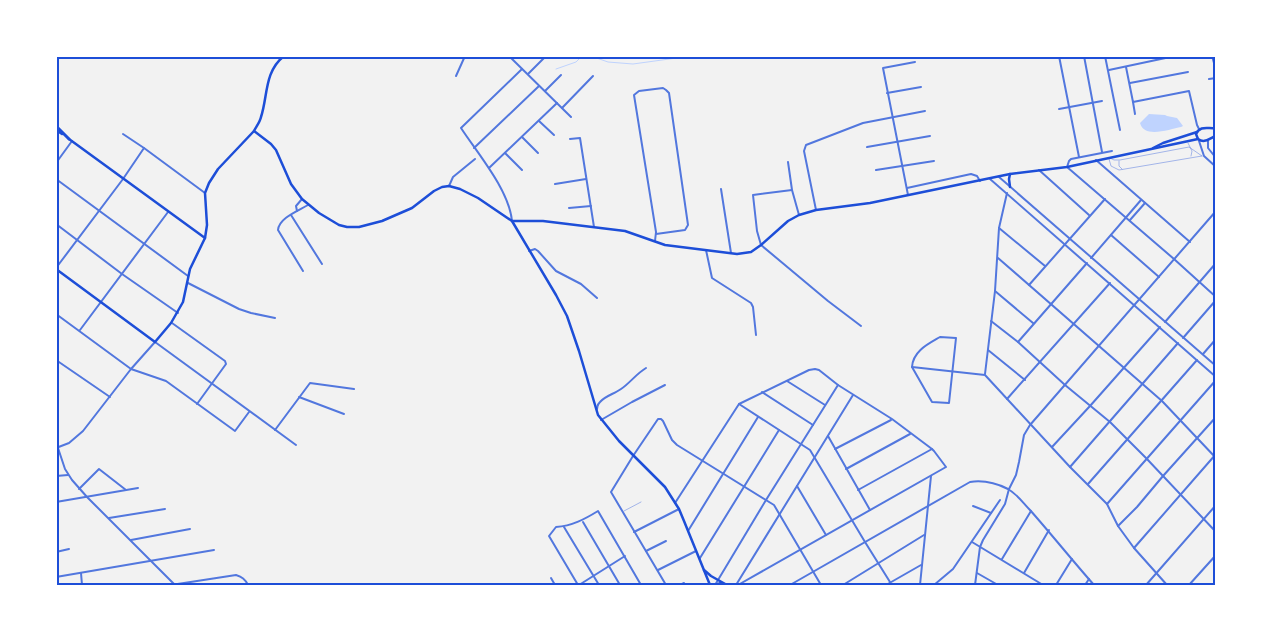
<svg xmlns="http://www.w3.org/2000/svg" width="1272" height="641" viewBox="0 0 1272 641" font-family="'Golos Text',sans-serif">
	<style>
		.water { fill: #bfd3fe }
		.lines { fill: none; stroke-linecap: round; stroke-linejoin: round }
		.stream { stroke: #bfd3fe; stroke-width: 1 }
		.service { stroke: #5277de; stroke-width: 0.5 }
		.minor { stroke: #5277de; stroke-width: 2 }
		.tertiary { stroke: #5277de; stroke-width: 2 }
		.secondary { stroke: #1d4ed8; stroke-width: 2.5 }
		.motorway { stroke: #1d4ed8; stroke-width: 3 }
		.neatline { fill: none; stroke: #1d4ed8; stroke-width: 2 }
	</style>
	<rect width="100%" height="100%" fill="#f2f2f2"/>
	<path class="water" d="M1149 114 1165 115 1167 116 1177 118 1183 126 1181 127C1170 129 1144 139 1140 123Z"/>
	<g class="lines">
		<g class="stream">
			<polyline points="591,56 608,62 633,64 691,56"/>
			<polyline points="556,69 576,62 582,56"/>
		</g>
		<g class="service">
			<polyline points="1188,143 1192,151 1191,156"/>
			<polyline points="1110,158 1114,160 1120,160 1189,147 1202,156"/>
			<polyline points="1109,159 1111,166 1119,170 1202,156"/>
			<polyline points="1119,161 1119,166 1122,169"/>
			<polyline points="624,511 641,502"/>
		</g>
		<g class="minor">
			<polyline points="509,56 571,117"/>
			<polyline points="1059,56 1079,157"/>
			<polyline points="1084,56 1102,152"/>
			<polyline points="1105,56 1120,130"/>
			<polyline points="1212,56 1216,70"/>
			<polyline points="1126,67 1133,102 1189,91 1197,125 1199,129"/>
			<polyline points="1109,70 1175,56"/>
			<polyline points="528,74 546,56"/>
			<polyline points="456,76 465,56"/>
			<polyline points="1209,79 1216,78"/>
			<polyline points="1130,83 1188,72"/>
			<polyline points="545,91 561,75"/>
			<polyline points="887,93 921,87"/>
			<polyline points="1133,102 1135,114"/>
			<polyline points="562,108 593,76"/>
			<polyline points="1059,109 1102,101"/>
			<polyline points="539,121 554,135"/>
			<polyline points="123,134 144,148"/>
			<polyline points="522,137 538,153"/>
			<polyline points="570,139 580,138 594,227"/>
			<polyline points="867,147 930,136"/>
			<polyline points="474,148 539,86"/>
			<polyline points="1112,151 1071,159 1069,161 1067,167 1174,259 1216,297"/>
			<polyline points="505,153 522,170"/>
			<polyline points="1096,160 1190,242"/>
			<polyline points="788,162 792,190 799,215"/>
			<polyline points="489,168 557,103"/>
			<polyline points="876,170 934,161"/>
			<polyline points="1039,170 1089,215"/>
			<polyline points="56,179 188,276"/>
			<polyline points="555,184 586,179"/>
			<polyline points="449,186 453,177 475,159"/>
			<polyline points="907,188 971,174 977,176 980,181"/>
			<polyline points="721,189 731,253"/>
			<polyline points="792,190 753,195 757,231 761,245 828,301 861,326"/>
			<polyline points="908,195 883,68 915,62"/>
			<polyline points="569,208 591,206"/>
			<polyline points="816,210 804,151 806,145 863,123 925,111"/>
			<polyline points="297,211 296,206 302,199"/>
			<polyline points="291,215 322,264"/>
			<polyline points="1130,220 1145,203"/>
			<path d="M512 221C509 190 478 154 461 128L522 69"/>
			<polyline points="56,224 122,274 178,313"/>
			<polyline points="999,228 1045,266"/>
			<polyline points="1111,235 1159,277"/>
			<polyline points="655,241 656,232 634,95 639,91 663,88 666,90 669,93 688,225 685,230 656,234"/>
			<polyline points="706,250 712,278 751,303 753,307 756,335"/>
			<polyline points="529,251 535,249 538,251 556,271 581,284 597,298"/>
			<polyline points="998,258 1162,401 1216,458"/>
			<polyline points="1091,258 1141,200"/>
			<path d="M303 271 278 230C279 218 298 211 308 205"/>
			<polyline points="188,283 239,309 251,313 275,318"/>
			<polyline points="1029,285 1105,199"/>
			<polyline points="995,291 1033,323"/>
			<polyline points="56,314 131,369 166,381 235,431 249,412"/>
			<polyline points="991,321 1018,342 1065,385 1110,422 1146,458 1216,532"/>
			<polyline points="1165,322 1216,263"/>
			<polyline points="172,323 225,361 226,364 197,404"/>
			<polyline points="80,330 168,212"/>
			<path d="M940 337 956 338 949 403 932 402 912 367C913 351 928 344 940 337Z"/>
			<polyline points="1183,338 1216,300"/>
			<polyline points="155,342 296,445"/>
			<polyline points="1018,342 1087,263"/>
			<polyline points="988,350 1025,380"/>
			<polyline points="1203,354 1216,339"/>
			<polyline points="56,360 110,397"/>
			<polyline points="912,367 985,375 1070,467 1107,504 1118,526 1134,548 1167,585"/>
			<polyline points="985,374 995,291 999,228 1007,193"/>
			<polyline points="787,381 825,405"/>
			<polyline points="762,392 813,425"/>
			<polyline points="299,397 344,414"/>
			<polyline points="1007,399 1110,283"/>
			<polyline points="739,404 810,450 865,542 890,582"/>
			<path d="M597 409C598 405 597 405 600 402 605 396 614 394 621 389 630 383 636 374 646 368"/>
			<polyline points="601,420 632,402 665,385"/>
			<polyline points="275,430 310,383 354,389"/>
			<polyline points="828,436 870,510"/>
			<polyline points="56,442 65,469 72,480 87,497 175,585"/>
			<polyline points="1052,447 1090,406 1160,327"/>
			<polyline points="835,449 891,420"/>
			<polyline points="633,456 611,492 666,585"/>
			<polyline points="1070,467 1178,343"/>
			<polyline points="846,469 910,434"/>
			<polyline points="56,476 68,475"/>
			<polyline points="1088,484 1197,360"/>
			<polyline points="797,486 826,535"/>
			<polyline points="79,489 99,469 126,490"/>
			<polyline points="858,490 932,449"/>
			<polyline points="56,502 138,488"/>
			<polyline points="675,503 739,404 809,370 815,369 819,370 838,385 892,419 932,449 934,451 946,467 738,585"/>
			<polyline points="1107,504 1216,380"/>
			<polyline points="973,506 991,513"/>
			<polyline points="109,518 165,509"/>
			<polyline points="583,522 620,585"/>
			<polyline points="1118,526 1137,507 1163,476 1216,417"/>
			<polyline points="564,527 599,585"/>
			<polyline points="688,531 758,417"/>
			<polyline points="634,532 679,509"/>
			<polyline points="131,540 190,529"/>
			<polyline points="972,542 1043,585"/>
			<polyline points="1134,548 1216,454"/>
			<polyline points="646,551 666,541"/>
			<polyline points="56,552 69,549"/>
			<polyline points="700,558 779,430"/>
			<polyline points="1002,559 1031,511"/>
			<polyline points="658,570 696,551"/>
			<polyline points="81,573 82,585"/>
			<polyline points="977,573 998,585"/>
			<polyline points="1024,573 1049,530"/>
			<polyline points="56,577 214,550"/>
			<polyline points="551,578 555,585"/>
			<path d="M171 585 236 575C242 577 245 579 248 585"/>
			<path d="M578 585 549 536 556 527C572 526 585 519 598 511L641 585"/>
			<polyline points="579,585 625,556"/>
			<polyline points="680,585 684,583"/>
			<polyline points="715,585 766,500 838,385"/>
			<polyline points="736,585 853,395"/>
			<polyline points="843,585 924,535"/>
			<polyline points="886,585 921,565"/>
			<polyline points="920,585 931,476"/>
			<polyline points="934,585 953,569 1000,500"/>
			<polyline points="975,585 980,547 983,540 1005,504 1009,489"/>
			<polyline points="1056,585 1072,559"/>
			<polyline points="1085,585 1089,579"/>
			<polyline points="1146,585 1216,505"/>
			<polyline points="1189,585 1216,555"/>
		</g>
		<g class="tertiary">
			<polyline points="1199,141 1204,156 1216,167"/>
			<polyline points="1208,141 1208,148 1216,158"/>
			<polyline points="56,163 72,141"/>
			<polyline points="999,177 1216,366"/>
			<polyline points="990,179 1216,377"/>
			<polyline points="56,268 123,179 144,148 205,193"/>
			<polyline points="56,448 69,443 83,431 131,369 155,342"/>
			<polyline points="633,456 658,419 661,419 663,421 672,440 677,445 774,505 821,585"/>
			<polyline points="1009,489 1016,475 1019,462 1024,435 1030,425 1216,211"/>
			<path d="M790 585 970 482C983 480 996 483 1008 489 1017 494 1023 503 1030 510 1052 535 1072 560 1094 585"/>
		</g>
		<g class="secondary">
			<path d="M1216 128C1208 129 1200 125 1196 134L1198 139C1205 144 1209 138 1216 136"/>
			<polyline points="56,130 62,134"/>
			<polyline points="254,131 271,144 276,150 291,184 302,199 319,213 339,225 347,227 359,227 382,221 412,208 434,191 442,187 449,186 460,189 478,198 512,221 556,295 567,316 579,351 598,415 619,441 665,487 679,509 684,521 710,585"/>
			<polyline points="69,139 205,238"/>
			<polyline points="1153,148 1163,143 1197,132"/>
			<polyline points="1010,187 1009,179 1010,174"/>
			<polyline points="512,221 543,221 625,231 665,245 737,254 751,252 761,245 788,221 799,215 816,210 870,203 1010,174 1067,167 1198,139"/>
			<path d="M56 269 155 342 171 323 183 302 190 269 205 238 207 225 205 193 209 183 218 169 254 131C256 127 260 122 261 117 268 96 264 72 284 56"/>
			<polyline points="704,570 711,576 727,585"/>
			<polyline points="715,585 721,583"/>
		</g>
		<polyline class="motorway" points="56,126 69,139"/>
	</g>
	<rect width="1272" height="641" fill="none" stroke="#ffffff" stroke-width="115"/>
	<rect x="58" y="58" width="1156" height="526" class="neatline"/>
</svg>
